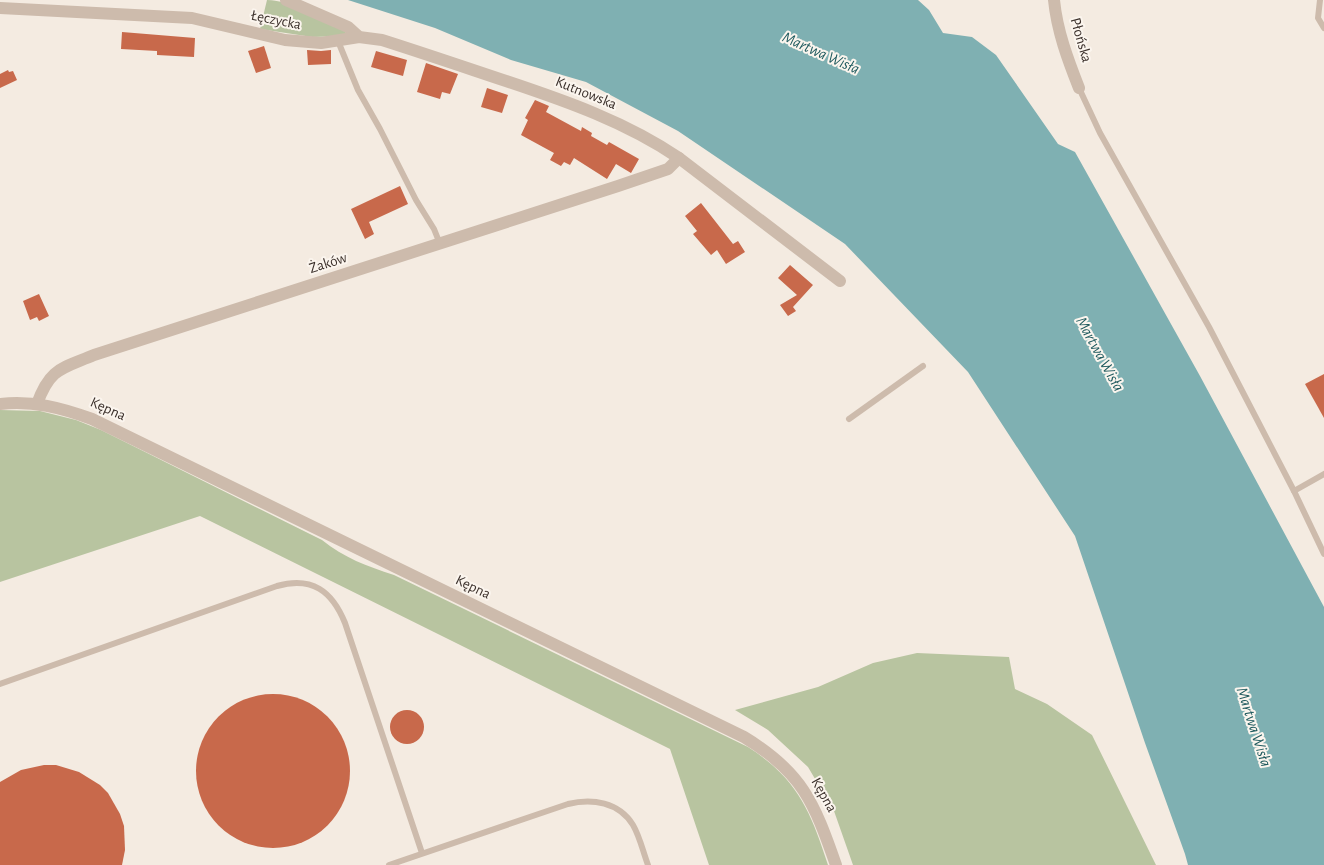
<svg xmlns="http://www.w3.org/2000/svg" width="1324" height="865" viewBox="0 0 1324 865" font-family="'Alegreya Sans',sans-serif">
	<style>
		.green { fill: #b8c4a0 }
		.water { fill: #7fb0b2 }
		.building { fill: #c8694b }
		.lines { fill: none; stroke-linecap: round; stroke-linejoin: round }
		.service { stroke: #cdbbac; stroke-width: 6 }
		.minor { stroke: #cdbbac; stroke-width: 12 }
		.tertiary { stroke: #cdbbac; stroke-width: 12 }
		.labels { text-anchor: middle; dominant-baseline: central; stroke-width: 4; stroke-linejoin: round; paint-order: stroke }
		.street-label { font-size: 15px; fill: #3b302b; stroke: #fbf5ee }
		.water-label { font-size: 16px; font-style: italic; fill: #1f5a5e; stroke: #fbf5ee }
	</style>
	<rect width="100%" height="100%" fill="#f4ebe1"/>
	<g class="green">
		<path d="M267 0C292 0 324 20 346 31L345 36 312 37 260 29Z"/>
		<path d="M0 410 40 411 76 420 101 430 322 540C344 558 367 566 394 575L748 747C797 778 811 812 828 865H709L670 749 200 516 0 582Z"/>
		<polygon points="917,653 1009,657 1015,689 1047,704 1092,735 1156,865 853,865 834,811 808,767 768,730 735,710 818,687 873,663"/>
	</g>
	<polygon class="water" points="348,0 918,0 929,10 943,33 972,37 996,55 1058,144 1075,152 1200,376 1324,607 1324,865 1188,865 1185,854 1145,743 1075,536 968,372 845,244 678,131 586,82 511,60 435,28"/>
	<g class="building">
		<polygon points="122,32 195,38 194,57 157,55 157,51 121,49"/>
		<polygon points="264,46 271,68 256,73 248,51"/>
		<polygon points="307,50 321,51 331,50 331,64 308,65"/>
		<polygon points="376,51 407,60 403,76 371,67"/>
		<polygon points="426,63 458,74 450,94 442,92 440,99 417,92"/>
		<polygon points="8,70 9,72 13,71 17,80 0,88 0,74"/>
		<polygon points="487,88 508,95 502,113 481,107"/>
		<polygon points="535,100 549,106 546,112 581,131 582,127 592,133 591,136 607,145 609,142 639,159 631,173 616,164 607,179 574,158 570,165 564,162 561,166 550,160 554,153 521,135 528,120 525,118"/>
		<polygon points="400,186 408,204 369,222 374,234 365,239 351,209"/>
		<polygon points="701,203 733,244 738,241 745,252 726,264 717,250 711,255 693,234 697,231 685,216"/>
		<polygon points="790,265 813,285 793,307 796,311 788,316 780,305 797,295 778,278"/>
		<polygon points="39,294 49,316 39,321 37,317 30,320 23,301"/>
		<polygon points="1324,374 1324,418 1305,384"/>
		<circle cx="273" cy="771" r="77"/>
		<circle cx="407" cy="727" r="17"/>
		<polygon points="44,765 56,765 79,772 100,785 108,793 120,814 124,826 125,850 122,865 0,865 0,782 21,770"/>
	</g>
	<g class="lines">
		<g class="service">
			<polyline points="1320,0 1318,18 1324,28"/>
			<polyline points="338,41 358,90 380,129 416,200 434,229 440,244"/>
			<polyline points="1079,88 1100,133 1209,327 1294,491 1324,554"/>
			<polyline points="849,419 923,366"/>
			<polyline points="1294,491 1324,474"/>
			<path d="M0 684 277 586C312 576 332 591 345 623L422 853"/>
			<path d="M389 865 568 804C592 798 619 802 633 825 640 837 643 852 648 865"/>
		</g>
		<g class="minor">
			<path d="M286 0 348 27 359 37 382 40C423 53 464 67 506 81 566 101 626 122 679 158L840 281"/>
			<path d="M1054 0C1057 31 1068 60 1079 88"/>
			<polyline points="0,8 192,18 285,40 321,43 359,37"/>
			<path d="M37 404C50 368 61 369 94 355L618 186 668 169 679 158"/>
		</g>
		<path class="tertiary" d="M0 404C32 400 62 408 92 419L744 737C802 772 814 802 836 865"/>
	</g>
	<g class="labels">
		<g class="street-label">
			<text transform="translate(276 20) rotate(11)">Łęczycka</text>
			<text transform="translate(1081 40) rotate(74)">Płońska</text>
			<text transform="translate(586 93) rotate(22)">Kutnowska</text>
			<text transform="translate(328 263) rotate(-18)">Żaków</text>
			<text transform="translate(108 409) rotate(24)">Kępna</text>
			<text transform="translate(473 587) rotate(26)">Kępna</text>
			<text transform="translate(824 795) rotate(61)">Kępna</text>
		</g>
		<g class="water-label">
			<text transform="translate(821 53) rotate(24)">Martwa Wisła</text>
			<text transform="translate(1100 354) rotate(61)">Martwa Wisła</text>
			<text transform="translate(1254 727) rotate(72)">Martwa Wisła</text>
		</g>
	</g>
</svg>
